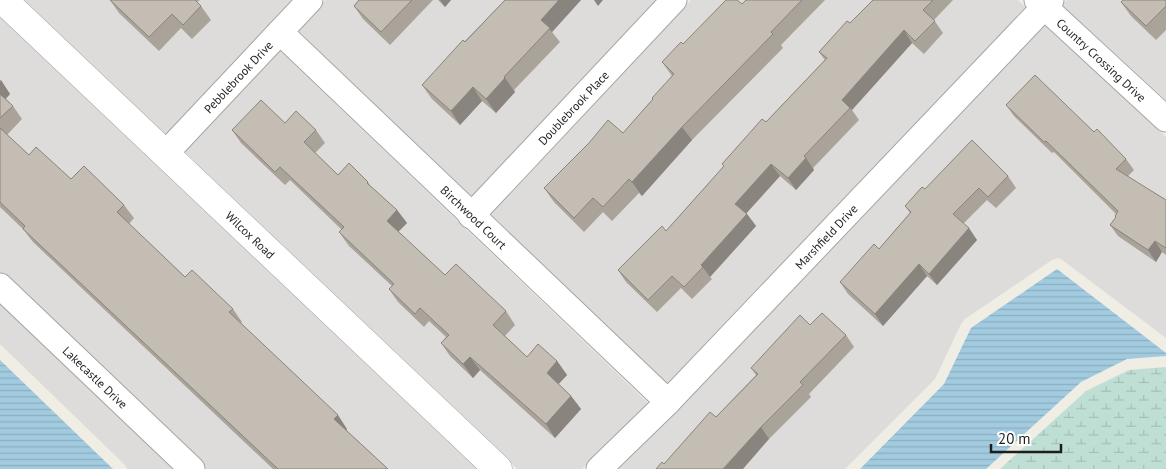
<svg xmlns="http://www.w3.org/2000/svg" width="1166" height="469" viewBox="0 0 1166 469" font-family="'PT Sans',sans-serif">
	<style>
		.residential { fill: #dddcdb }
		.wetland { fill: url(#wetland-marsh) }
		.water { fill: url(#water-rules) }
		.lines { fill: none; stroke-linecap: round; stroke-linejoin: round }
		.minor-casing { stroke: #a5a5a5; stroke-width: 27 }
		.tertiary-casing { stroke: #a5a5a5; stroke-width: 29 }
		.minor { stroke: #fff; stroke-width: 25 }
		.tertiary { stroke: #fff; stroke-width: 28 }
		.wall { fill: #a9a39a }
		.shaded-wall { fill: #89847d }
		.building { fill: #c4bdb3; stroke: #89847d }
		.labels { text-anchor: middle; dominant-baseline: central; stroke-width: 4.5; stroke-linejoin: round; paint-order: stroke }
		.street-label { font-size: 12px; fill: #1e1e1e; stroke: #fff }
	</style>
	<defs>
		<pattern id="wetland-marsh" width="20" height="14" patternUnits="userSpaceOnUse" patternTransform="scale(1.25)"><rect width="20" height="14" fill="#c0dfd4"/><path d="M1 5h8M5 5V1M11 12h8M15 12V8" fill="none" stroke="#a5bfb6"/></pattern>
		<pattern id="water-rules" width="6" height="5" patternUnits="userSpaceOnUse" patternTransform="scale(1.25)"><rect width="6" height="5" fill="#a2cbe0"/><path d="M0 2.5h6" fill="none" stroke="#8baec0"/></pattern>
	</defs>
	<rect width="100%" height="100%" fill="#f0ede4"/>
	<g class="residential">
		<polygon points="23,0 293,0 166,135"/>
		<polygon points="326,0 658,0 471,198 298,30"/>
		<polygon points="691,0 1018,0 1026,8 668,385 489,214"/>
		<polygon points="1067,0 1166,0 1166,100 1062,5"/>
		<polygon points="0,15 157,163 478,469 127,469 125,465 0,344"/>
		<polygon points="1044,25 1166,137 1166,338 1061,259 1058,258 1052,260 965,319 961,324 935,379 845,469 616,469 667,421"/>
		<polygon points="279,50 649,404 582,469 517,469 184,151"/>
	</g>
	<polygon class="wetland" points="1166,367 1166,469 1000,469 1086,391 1129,370"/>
	<g class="water">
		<polygon points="1057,269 1166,353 1166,356 1127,359 1081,382 986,469 860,469 944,384 971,328"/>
		<polygon points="0,360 113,469 0,469"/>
	</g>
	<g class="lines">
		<g class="minor-casing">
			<g id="minor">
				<path id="s1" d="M1037 0 1166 119"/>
				<path id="s2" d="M280 32 668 402"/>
				<path id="s3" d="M166 153 310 0"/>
				<path id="s4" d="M471 216 674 0"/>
				<path id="s5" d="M0 286 192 469"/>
				<path id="s6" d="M599 469 668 402 1051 0"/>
			</g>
		</g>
		<g class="tertiary-casing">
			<g id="tertiary">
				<path id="s7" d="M3 0 498 469"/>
			</g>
		</g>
		<use href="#minor" class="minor"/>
		<use href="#tertiary" class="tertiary"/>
	</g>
	<g class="wall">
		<polygon points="110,0 200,0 197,2 201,6 211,20 192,39 181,28 159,51 119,13"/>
		<polygon points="359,0 433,0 390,45 363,19 354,6"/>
		<polygon points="438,0 451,0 445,7"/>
		<polygon points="505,0 581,0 552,32 560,42 514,90 515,92 496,113 482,101 460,125 432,99 422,85"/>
		<polygon points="746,0 825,0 781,45 783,48 692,140 642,196 639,193 612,221 603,212 584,232 554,202 544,188 623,133 653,99 672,76 662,62 683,44 742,4"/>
		<polygon points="873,0 953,0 934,20 943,33 924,54 912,43 852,110 859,120 813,168 814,170 796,190 780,176 746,213 756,226 710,277 712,279 692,299 681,288 657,312 626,282 618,270 666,231 724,167 722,164 766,122 825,60 819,52 850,23"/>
		<polygon points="1166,0 1166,30 1156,40 1131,16 1121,2"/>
		<polygon points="0,80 10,94 6,99 13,106 22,119 7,135 29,155 71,179 124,205 134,218 129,224 185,277 233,309 242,322 241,323 347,429 346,430 388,469 273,469 33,242 23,229 0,207"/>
		<polygon points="1006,105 1094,132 1126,159 1134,170 1127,177 1166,200 1166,255 1162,252 1156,262 1118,236 1110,225 1116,218 1115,216 1116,214 1054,152 1052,153 1014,116"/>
		<polygon points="285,123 316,130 325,143 315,153 338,175 368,182 371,187 397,210 407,223 398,232 445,275 506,311 515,325 505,336 527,357 557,361 567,375 558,384 571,396 581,409 555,438 480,370 473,378 450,356 441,343 446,337 429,321 424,327 398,302 389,289 392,286 349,246 339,232 342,230 290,180 285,185 241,143 232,130"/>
		<polygon points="1008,176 1016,188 996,208 987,200 963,224 977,240 937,285 927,276 883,326 848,294 840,282 879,249 910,213 905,206 925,189"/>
		<polygon points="810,325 846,335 854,347 809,394 811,397 769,439 664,464 716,417 756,375 751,368"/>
	</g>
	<g class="shaded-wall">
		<polygon points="440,0 451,0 445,7"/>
		<polygon points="559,0 581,0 552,32 541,20"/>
		<polygon points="594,0 603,0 598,6"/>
		<polygon points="904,30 912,43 852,110 842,100"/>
		<polygon points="505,78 515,92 496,113 486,99"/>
		<polygon points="1,80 10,94 3,101 0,96 0,81"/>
		<polygon points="473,87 482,101 460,125 451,111"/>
		<polygon points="682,127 692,140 642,196 632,182"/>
		<polygon points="806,158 814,170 796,190 788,178"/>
		<polygon points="771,164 780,176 744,216 735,204"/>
		<polygon points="397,210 407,223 396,234 387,221"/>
		<polygon points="747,214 756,226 710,277 701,265"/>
		<polygon points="969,228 977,240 937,285 929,274"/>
		<polygon points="1155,241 1162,252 1156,262 1148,250"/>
		<polygon points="919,264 927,276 883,326 875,314"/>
		<polygon points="470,357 480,370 473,378 463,364"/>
		<polygon points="557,361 567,375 556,387 547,373"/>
		<polygon points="571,396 581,409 555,438 546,424"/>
		<polygon points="338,415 347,429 344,432 334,419"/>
		<polygon points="761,427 769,439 743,469 723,469"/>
	</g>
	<g class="building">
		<polygon points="110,0 195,0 201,6 183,25 172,14 149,37"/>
		<polygon points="359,0 412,0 381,32 354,6"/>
		<polygon points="505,0 559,0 541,20 550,28 504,77 505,78 486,99 473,87 451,111 422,85 463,40 465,42"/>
		<polygon points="726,0 737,0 742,4 746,0 802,0 771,32 773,34 682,127 632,182 629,179 603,207 593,198 574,218 544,188 589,143 608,120 623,133 653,99 652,98 674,74 662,62 681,42 683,44"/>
		<polygon points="873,0 933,0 923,10 935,21 915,41 904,30 842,100 850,108 804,156 806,158 788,178 771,164 735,204 747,214 701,265 703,267 684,287 672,276 648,300 618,270 662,226 666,231 724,166 722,164 762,119 766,122 827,58 819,52 847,21 850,23"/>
		<polygon points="1123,0 1166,0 1166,6 1146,26 1121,2"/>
		<polygon points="1035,75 1094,132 1097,129 1126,159 1116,169 1166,200 1166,248 1155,241 1148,250 1110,225 1116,217 1115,216 1118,211 1046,141 1044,142 1006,105"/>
		<polygon points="0,94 13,106 0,118"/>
		<polygon points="261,100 285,123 296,111 316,130 304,142 338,175 349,163 368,182 367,183 397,210 387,221 445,275 456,264 506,311 493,325 527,357 538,344 557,361 547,373 571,396 546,424 470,357 463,364 441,343 449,335 420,308 415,314 389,289 394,284 339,232 344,227 280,167 275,172 232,130"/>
		<polygon points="0,128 29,155 36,147 71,179 84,166 124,205 117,212 185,277 192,270 233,309 229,312 338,415 334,419 388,469 278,469 23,229 25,226 0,202"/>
		<polygon points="972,140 1008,176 988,197 979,188 953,214 969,228 929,274 919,264 875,314 840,282 874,244 879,249 911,212 905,206 922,187 925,189"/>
		<polygon points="822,313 846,335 800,382 803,385 761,427 723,469 656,469 662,462 664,464 710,412 716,417 758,374 751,368 800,315 810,325"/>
	</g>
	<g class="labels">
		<g class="street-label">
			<text stroke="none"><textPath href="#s1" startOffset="88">Country Crossing Drive</textPath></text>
			<text stroke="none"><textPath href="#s3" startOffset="105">Pebblebrook Drive</textPath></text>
			<text stroke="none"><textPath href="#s4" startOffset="149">Doublebrook Place</textPath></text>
			<text stroke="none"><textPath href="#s2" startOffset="268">Birchwood Court</textPath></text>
			<text stroke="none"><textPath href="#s7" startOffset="341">Wilcox Road</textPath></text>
			<text stroke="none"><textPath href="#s6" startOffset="325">Marshfield Drive</textPath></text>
			<text stroke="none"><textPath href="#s5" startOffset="132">Lakecastle Drive</textPath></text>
		</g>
	</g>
	<path d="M991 444v8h70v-8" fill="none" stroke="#1e1e1e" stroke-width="2.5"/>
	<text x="998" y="444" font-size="15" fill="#1e1e1e" stroke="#ffffff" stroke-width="4" paint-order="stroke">20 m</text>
</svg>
